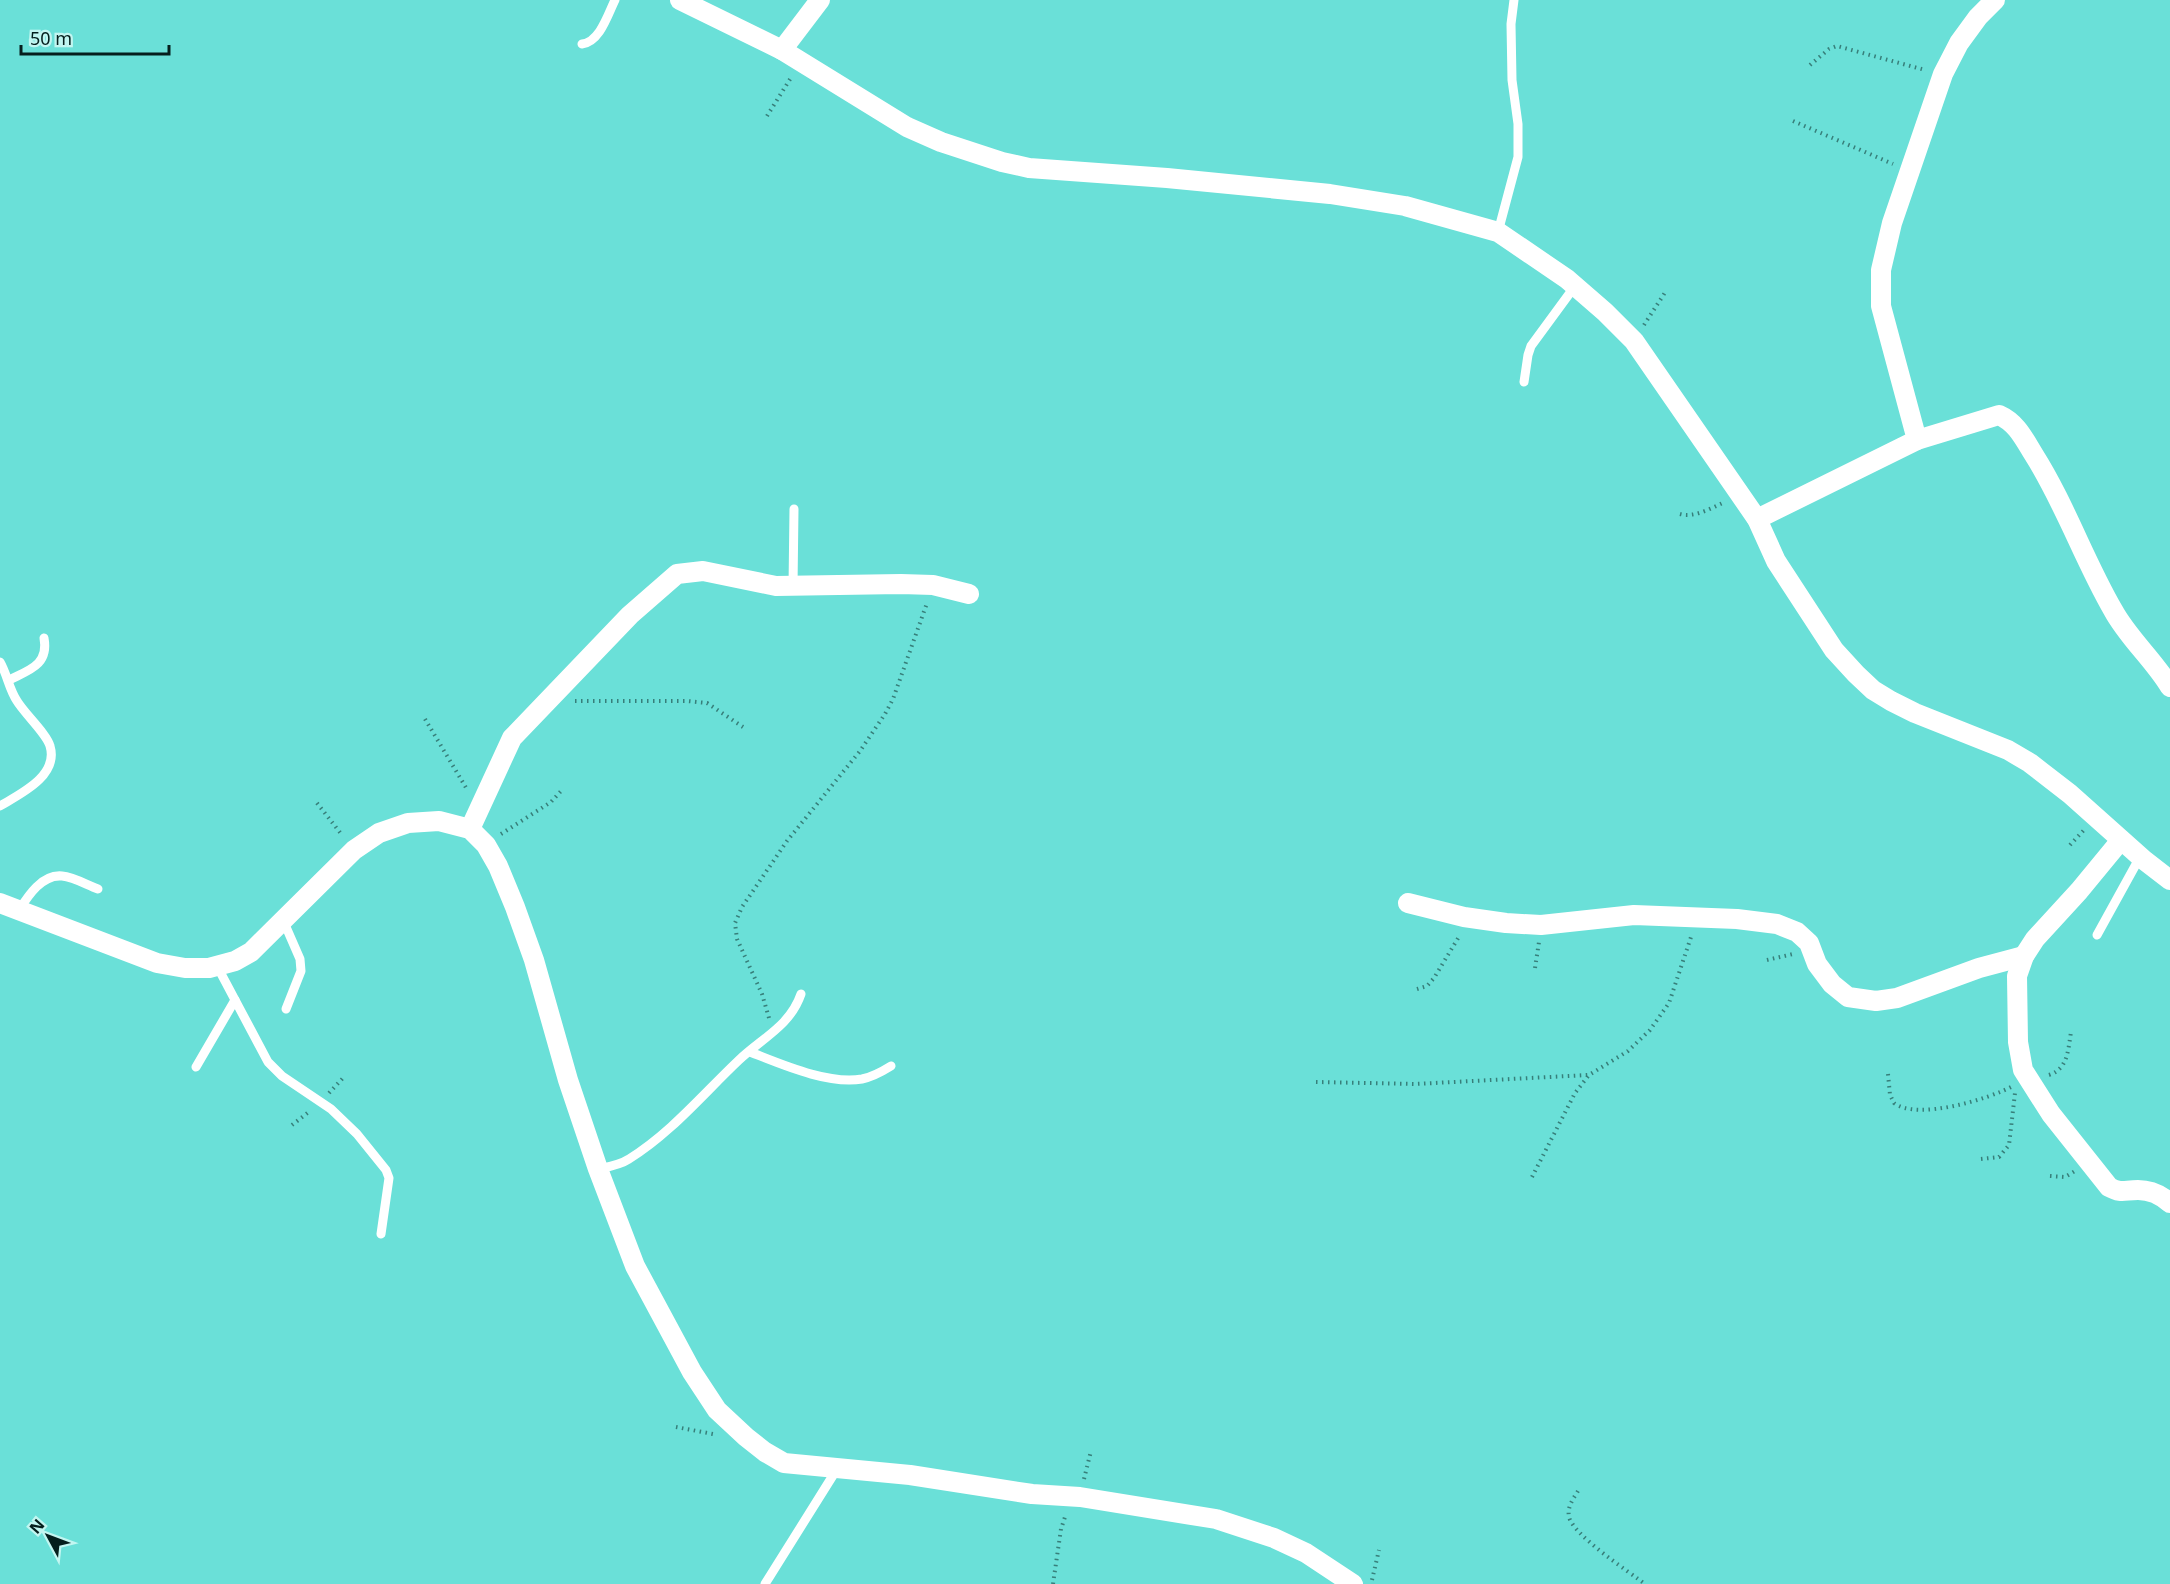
<svg xmlns="http://www.w3.org/2000/svg" width="2170" height="1584" viewBox="0 0 2170 1584" font-family="'Noto Sans',sans-serif">
	<style>
		.lines { fill: none; stroke-linecap: round; stroke-linejoin: round }
		.path { stroke: #377f7a; stroke-width: 4; stroke-dasharray: 1.5 4.5; stroke-linecap: butt }
		.lane { stroke: #fff; stroke-width: 9 }
		.street { stroke: #fff; stroke-width: 20 }
	</style>
	<rect width="100%" height="100%" fill="#6ae0d8"/>
	<g class="lines">
		<g class="path">
			<polyline points="1810,65 1829,49 1837,46 1925,70"/>
			<polyline points="767,116 792,76"/>
			<polyline points="1793,121 1893,164"/>
			<polyline points="1644,325 1666,291"/>
			<path d="M1680 514C1695 518 1711 508 1725 502"/>
			<polyline points="575,701 687,701 707,703 743,727"/>
			<polyline points="425,719 468,791"/>
			<polyline points="317,803 342,835"/>
			<polyline points="501,834 551,802 561,791"/>
			<polyline points="2070,845 2084,830"/>
			<polyline points="1767,960 1793,954"/>
			<polyline points="1535,968 1539,942"/>
			<polyline points="1417,989 1427,986 1434,978 1460,935"/>
			<polyline points="769,1018 762,994 737,939 735,923 742,907 787,841 860,751 885,714 893,699 927,603"/>
			<path d="M1888 1074 1890 1095 1894 1103C1917 1121 1989 1099 2013 1086"/>
			<path d="M2049 1075C2068 1069 2068 1050 2071 1032"/>
			<polyline points="1316,1082 1415,1084 1588,1075"/>
			<polyline points="329,1093 343,1078"/>
			<polyline points="292,1125 310,1111"/>
			<polyline points="1981,1159 1999,1157 2009,1145 2015,1093"/>
			<polyline points="2050,1176 2065,1177 2075,1171"/>
			<polyline points="1532,1177 1575,1093 1589,1075 1628,1051 1650,1030 1669,1003 1691,937"/>
			<polyline points="676,1427 713,1434"/>
			<polyline points="1084,1479 1091,1451"/>
			<path d="M1578 1491C1573 1499 1567 1507 1569 1517 1574 1536 1628 1571 1645 1584"/>
			<polyline points="1372,1580 1379,1550"/>
			<polyline points="1053,1584 1061,1529 1066,1514"/>
		</g>
		<g class="lane">
			<path d="M582 44C600 42 608 14 615 0"/>
			<polyline points="1498,232 1518,157 1518,124 1512,80 1511,24 1514,0"/>
			<polyline points="1524,382 1528,355 1531,346 1575,286"/>
			<polyline points="793,587 794,509"/>
			<path d="M0 662C7 674 9 689 17 701 24 713 47 734 50 746 59 776 20 794 0 806"/>
			<path d="M9 680C29 670 49 665 44 638"/>
			<path d="M19 910C28 896 42 874 62 876 74 877 87 885 98 889"/>
			<polyline points="283,920 300,959 301,971 286,1009"/>
			<polyline points="2097,935 2140,857"/>
			<polyline points="217,966 268,1062 282,1076 331,1109 357,1134 386,1170 389,1178 381,1234"/>
			<path d="M750 1052C781 1064 828 1085 862 1079 872 1077 883 1071 891 1066"/>
			<polyline points="196,1067 235,1000"/>
			<path d="M598 1169C608 1167 620 1165 629 1159 671 1133 703 1094 739 1060 762 1038 790 1026 801 994"/>
			<polyline points="765,1584 837,1469"/>
		</g>
		<g class="street">
			<polyline points="680,0 782,50 907,127 941,142 1002,162 1029,168 1167,178 1330,194 1405,206 1498,232 1567,279 1605,312 1634,341 1757,519 1776,561 1834,650 1856,674 1873,690 1891,701 1915,713 2008,750 2030,763 2070,794 2144,860 2170,880"/>
			<polyline points="782,50 820,0"/>
			<path d="M1917 440 1999 415C2017 423 2024 439 2034 455 2065 504 2084 560 2113 610 2128 638 2154 660 2170 687"/>
			<polyline points="1757,519 1917,440 1881,306 1881,270 1892,223 1943,74 1959,43 1978,17 1995,0"/>
			<polyline points="470,829 512,738 630,615 677,574 703,571 776,586 901,584 933,585 969,594"/>
			<path d="M2121 840 2079 891 2035 939 2024 956 2017 976 2018 1042 2023 1070 2051 1114 2109 1187C2122 1194 2124 1190 2138 1190 2151 1190 2161 1195 2170 1203"/>
			<polyline points="0,903 157,963 185,968 209,968 235,961 251,952 354,850 379,833 408,823 439,821 470,829 486,845 498,866 515,907 534,960 568,1080 598,1169 635,1266 692,1372 717,1410 746,1437 765,1452 784,1463 910,1475 1032,1494 1080,1497 1216,1519 1274,1538 1306,1553 1353,1584"/>
			<polyline points="1408,903 1464,917 1506,923 1541,925 1634,915 1737,919 1777,924 1797,932 1809,943 1817,964 1832,984 1848,997 1876,1001 1897,998 1979,968 2024,956"/>
		</g>
	</g>
	<g transform="translate(48 1536) rotate(311)" stroke="#c2f6f1" stroke-width="4.5" paint-order="stroke">
	<path d="M0-4.5L10 22L0 15L-10 22Z" fill="#051f1d"/>
	<text y="-9" font-size="16" font-weight="bold" text-anchor="middle" fill="#051f1d">N</text>
	</g>
	<path d="M21 45v9h148v-9" fill="none" stroke="#051f1d" stroke-width="3"/>
	<text x="30" y="45" font-size="18" fill="#051f1d" stroke="#c2f6f1" stroke-width="4.5" paint-order="stroke">50 m</text>
</svg>
